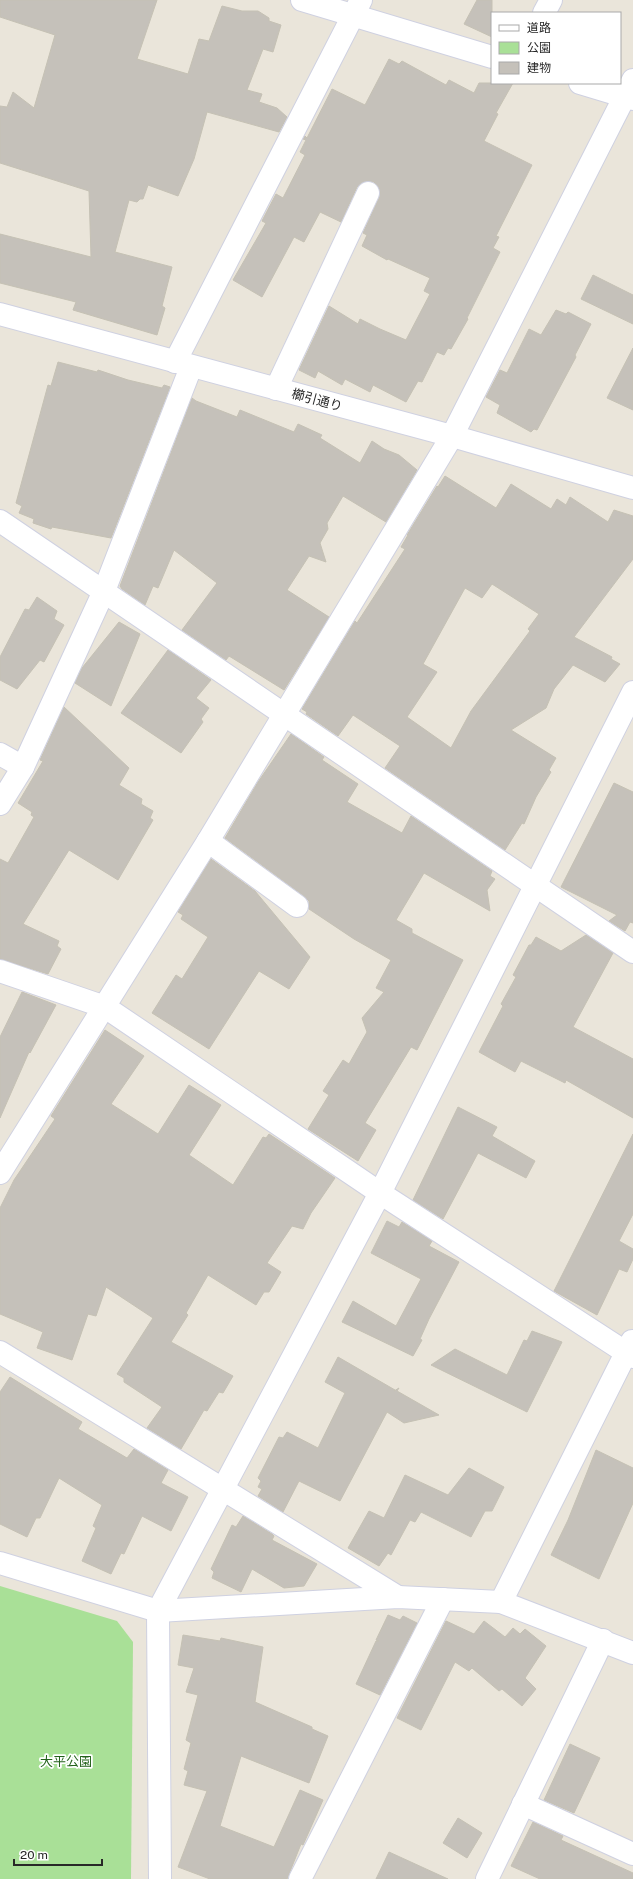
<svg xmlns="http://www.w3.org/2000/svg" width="633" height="1879" viewBox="0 0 633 1879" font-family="'Public Sans','Noto Sans JP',sans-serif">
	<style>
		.green { fill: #a9e097 }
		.building { fill: #c5c1ba; stroke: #c5c1b4; fill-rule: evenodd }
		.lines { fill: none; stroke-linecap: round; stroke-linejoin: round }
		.minor-casing { stroke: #cfd1e1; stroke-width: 24 }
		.minor { stroke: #fff; stroke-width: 22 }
		.labels { text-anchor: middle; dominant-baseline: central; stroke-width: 3.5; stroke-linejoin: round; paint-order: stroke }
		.street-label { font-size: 13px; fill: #282828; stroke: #fff }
		.park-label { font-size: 13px; fill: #23621b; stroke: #fff }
	</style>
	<rect width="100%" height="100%" fill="#eae5da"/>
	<polygon class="green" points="0,1586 117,1621 133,1642 131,1879 0,1879"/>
	<g class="building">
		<polygon points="0,0 157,0 137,59 188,74 199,39 209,41 222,6 242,11 258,11 269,18 269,21 281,25 273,52 263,49 247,90 262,94 259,102 277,108 287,117 279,132 207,112 194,159 178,196 148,185 143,199 140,199 137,202 129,200 115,252 172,267 162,306 165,308 157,335 73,310 76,302 0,283 0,234 91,257 89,191 0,163 0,106 7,107 13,92 34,108 55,35 0,17"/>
		<polygon points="477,0 492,0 492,37 464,24"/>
		<polygon points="389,59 399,64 402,61 446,85 449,80 474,93 479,83 513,83 496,113 498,114 484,141 532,165 496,236 499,237 493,248 500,252 467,318 468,319 451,349 448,348 444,355 437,352 422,382 418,381 406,402 373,385 370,392 345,379 342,385 318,371 315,378 299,370 329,306 358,324 360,319 380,329 406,340 430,294 424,291 430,278 388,259 387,260 362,246 367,235 363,233 379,198 380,192 378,186 374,182 367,181 361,183 357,187 341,222 320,212 304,242 294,237 262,297 233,280 266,223 262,221 276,194 283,198 305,155 300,152 306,140 303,139 305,136 307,138 332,89 365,105"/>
		<polygon points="593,275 633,295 633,324 581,299"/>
		<polygon points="556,310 566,314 568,312 591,324 575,355 576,357 537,430 534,429 531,432 497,413 500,405 486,397 500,370 507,373 529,329 541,335"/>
		<polygon points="633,348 633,410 607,398"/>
		<polygon points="58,362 97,372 98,370 128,380 162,388 164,385 170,387 111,538 52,527 51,529 33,523 34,519 19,513 22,506 16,503 48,385 51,386"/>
		<polygon points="192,398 196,401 237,417 240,410 294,432 298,424 322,435 320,438 360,463 372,441 384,449 399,455 417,470 386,522 343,496 327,523 328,529 320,543 326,562 309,556 287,590 329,617 284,690 229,656 226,660 182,630 217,583 174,550 158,588 153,586 145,605 122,589 120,586"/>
		<path d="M445 476 496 508 511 484 551 509 557 499 566 505 570 497 608 522 614 510 633 516V559L574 637 612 657 611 659 620 664 605 682 573 665 554 689 546 708 511 730 556 758 549 770 551 772 536 797 524 824 522 823 505 850 385 768 400 746 353 715 338 736 306 714 307 712 302 709 355 621 357 623 405 549 401 547 408 535H407L437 486 438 487ZM492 584 539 614 528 629 530 631 471 711 451 748 407 717 437 672 423 664 465 588 482 598Z"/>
		<polygon points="37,597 57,611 54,619 64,625 44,662 40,660 17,689 0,680 0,657 25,609 29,610"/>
		<polygon points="119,622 140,634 111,706 75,683 82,668"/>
		<polygon points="168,650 211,680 196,698 209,708 201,719 203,722 181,753 121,713"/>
		<polygon points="64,707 129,768 119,785 142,799 141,804 153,811 150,818 153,820 118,880 69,850 23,924 59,941 57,946 61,949 48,974 0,959 0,859 8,863 34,817 31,815 32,812 18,803 43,761 40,760"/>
		<polygon points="291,734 324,757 322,760 358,784 347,802 402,833 411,816 492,871 490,876 495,879 487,890 490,911 424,873 396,920 412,929 412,933 463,960 417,1050 411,1047 365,1123 376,1130 358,1161 308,1129 329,1095 323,1091 343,1060 349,1064 367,1032 362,1018 384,992 376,988 391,960 354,939 309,909 309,901 304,896 225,838 258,782"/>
		<polygon points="614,783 633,792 633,923 630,922 625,931 609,921 617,915 561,887"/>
		<polygon points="211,859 255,891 310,957 289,989 259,971 209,1049 152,1013 176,975 182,979 208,937 181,919 183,915 178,912"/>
		<polygon points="586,935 613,953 573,1027 633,1059 633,1118 566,1080 565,1083 521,1061 515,1072 479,1052 503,1006 501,1004 516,977 513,975 529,945 531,945 536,937 561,951"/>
		<polygon points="22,992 56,1005 30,1053 29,1052 0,1118 0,1037"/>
		<polygon points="105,1030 144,1056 111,1104 158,1134 189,1085 221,1105 189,1155 233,1185 263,1137 266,1138 269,1134 335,1178 311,1213 303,1229 292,1226 267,1263 281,1272 269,1292 264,1292 256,1305 208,1275 186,1313 188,1315 171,1342 233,1376 223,1393 219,1392 207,1411 204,1410 181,1449 147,1428 162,1407 124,1382 124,1378 117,1374 153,1318 106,1287 96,1316 88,1314 72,1360 37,1348 43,1332 0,1314 0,1208 14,1180 55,1119 51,1116"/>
		<polygon points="458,1107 497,1127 492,1136 535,1161 526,1178 478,1153 443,1219 413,1200"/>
		<polygon points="633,1134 633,1214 619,1241 633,1249 633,1259 627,1272 619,1269 597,1315 554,1291"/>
		<polygon points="387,1221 399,1227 402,1222 432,1241 429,1246 459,1262 429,1319 420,1339 422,1340 413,1356 342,1322 353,1301 396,1326 421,1279 371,1253"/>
		<polygon points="532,1331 562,1342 527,1412 431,1365 455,1349 507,1375 524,1340 527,1341"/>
		<polygon points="338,1357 395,1390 394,1391 399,1388 397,1391 439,1415 404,1423 387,1412 340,1501 299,1481 283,1512 258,1496 262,1489 258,1487 261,1481 258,1478 279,1437 283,1438 287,1432 318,1448 345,1393 325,1382"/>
		<polygon points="10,1377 82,1422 78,1429 127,1458 134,1449 168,1470 161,1483 188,1497 171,1531 142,1516 124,1554 121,1553 111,1574 82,1561 96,1528 93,1526 102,1505 59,1478 40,1518 36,1518 27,1537 0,1524 0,1392"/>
		<polygon points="596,1450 633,1468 633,1503 599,1579 551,1555 568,1520"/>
		<polygon points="469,1468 504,1487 492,1511 485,1511 471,1537 421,1512 415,1522 410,1520 391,1555 388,1553 379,1566 348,1548 369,1511 384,1518 405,1475 448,1495"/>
		<polygon points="243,1516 272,1534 274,1536 272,1540 317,1564 304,1586 284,1588 252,1569 241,1592 212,1578 214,1572 211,1569 232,1525 236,1527"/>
		<polygon points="388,1615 400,1620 403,1616 417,1623 380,1695 356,1684 376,1641 379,1641 376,1640"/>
		<polygon points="446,1621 474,1634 484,1621 505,1637 513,1628 520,1634 525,1629 546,1646 525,1678 536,1689 522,1706 502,1689 499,1691 472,1668 469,1671 455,1662 421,1730 397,1718"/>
		<polygon points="183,1635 220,1641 221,1638 263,1647 255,1702 312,1727 312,1729 328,1736 309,1783 241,1756 220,1826 274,1847 300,1790 323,1800 303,1845 301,1844 287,1879 210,1879 178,1867 207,1791 184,1785 188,1771 184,1769 191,1743 186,1740 198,1695 186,1692 194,1668 178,1665"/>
		<polygon points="570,1744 600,1758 574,1813 544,1800"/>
		<polygon points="458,1818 482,1833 467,1858 443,1843"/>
		<polygon points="533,1822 563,1836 561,1840 633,1873 633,1879 540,1879 511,1866"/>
		<polygon points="389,1852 448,1879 376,1879"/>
	</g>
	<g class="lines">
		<g class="minor-casing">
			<g id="minor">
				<polyline points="302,0 492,57"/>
				<polyline points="544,13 551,0"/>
				<polyline points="580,83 633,99"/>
				<polyline points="0,314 452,436 633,488"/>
				<polyline points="175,362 361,0"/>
				<polyline points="276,389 368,193"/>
				<polyline points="0,521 633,952"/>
				<polyline points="0,754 23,767"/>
				<polyline points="0,804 23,767 104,591 191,367"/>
				<polyline points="208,841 297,906"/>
				<polyline points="0,971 105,1007 380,1193 633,1357"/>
				<polyline points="0,1173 208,841 452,436 633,80"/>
				<polyline points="0,1352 398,1597"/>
				<polyline points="0,1563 158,1611 398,1597 501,1602 633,1653"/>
				<polyline points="501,1602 632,1341"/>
				<polyline points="523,1804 633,1854"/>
				<polyline points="160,1879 158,1611 380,1193 633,692"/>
				<polyline points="300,1879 443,1599"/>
				<polyline points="487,1879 603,1640"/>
			</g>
		</g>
		<use href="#minor" class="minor"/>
	</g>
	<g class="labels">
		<g class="street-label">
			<text transform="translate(317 400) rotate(15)">櫛引通り</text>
		</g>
		<g class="park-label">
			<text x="66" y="1761">大平公園</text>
		</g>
	</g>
	<rect x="491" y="12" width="130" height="72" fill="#ffffff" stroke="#a9a9a9"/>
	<rect x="499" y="25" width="20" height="6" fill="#ffffff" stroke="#a9a9a9"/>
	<text x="527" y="32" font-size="12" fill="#282828">道路</text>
	<rect x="499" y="42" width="20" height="12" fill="#a9e097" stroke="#a9a9a9"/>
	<text x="527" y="52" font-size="12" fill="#282828">公園</text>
	<rect x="499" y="62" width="20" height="12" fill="#c5c1ba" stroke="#a9a9a9"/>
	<text x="527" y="72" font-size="12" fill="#282828">建物</text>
	<path d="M14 1859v6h88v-6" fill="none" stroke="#282828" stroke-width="2"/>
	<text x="20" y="1859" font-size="12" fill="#282828" stroke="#ffffff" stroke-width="3" paint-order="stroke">20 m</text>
</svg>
